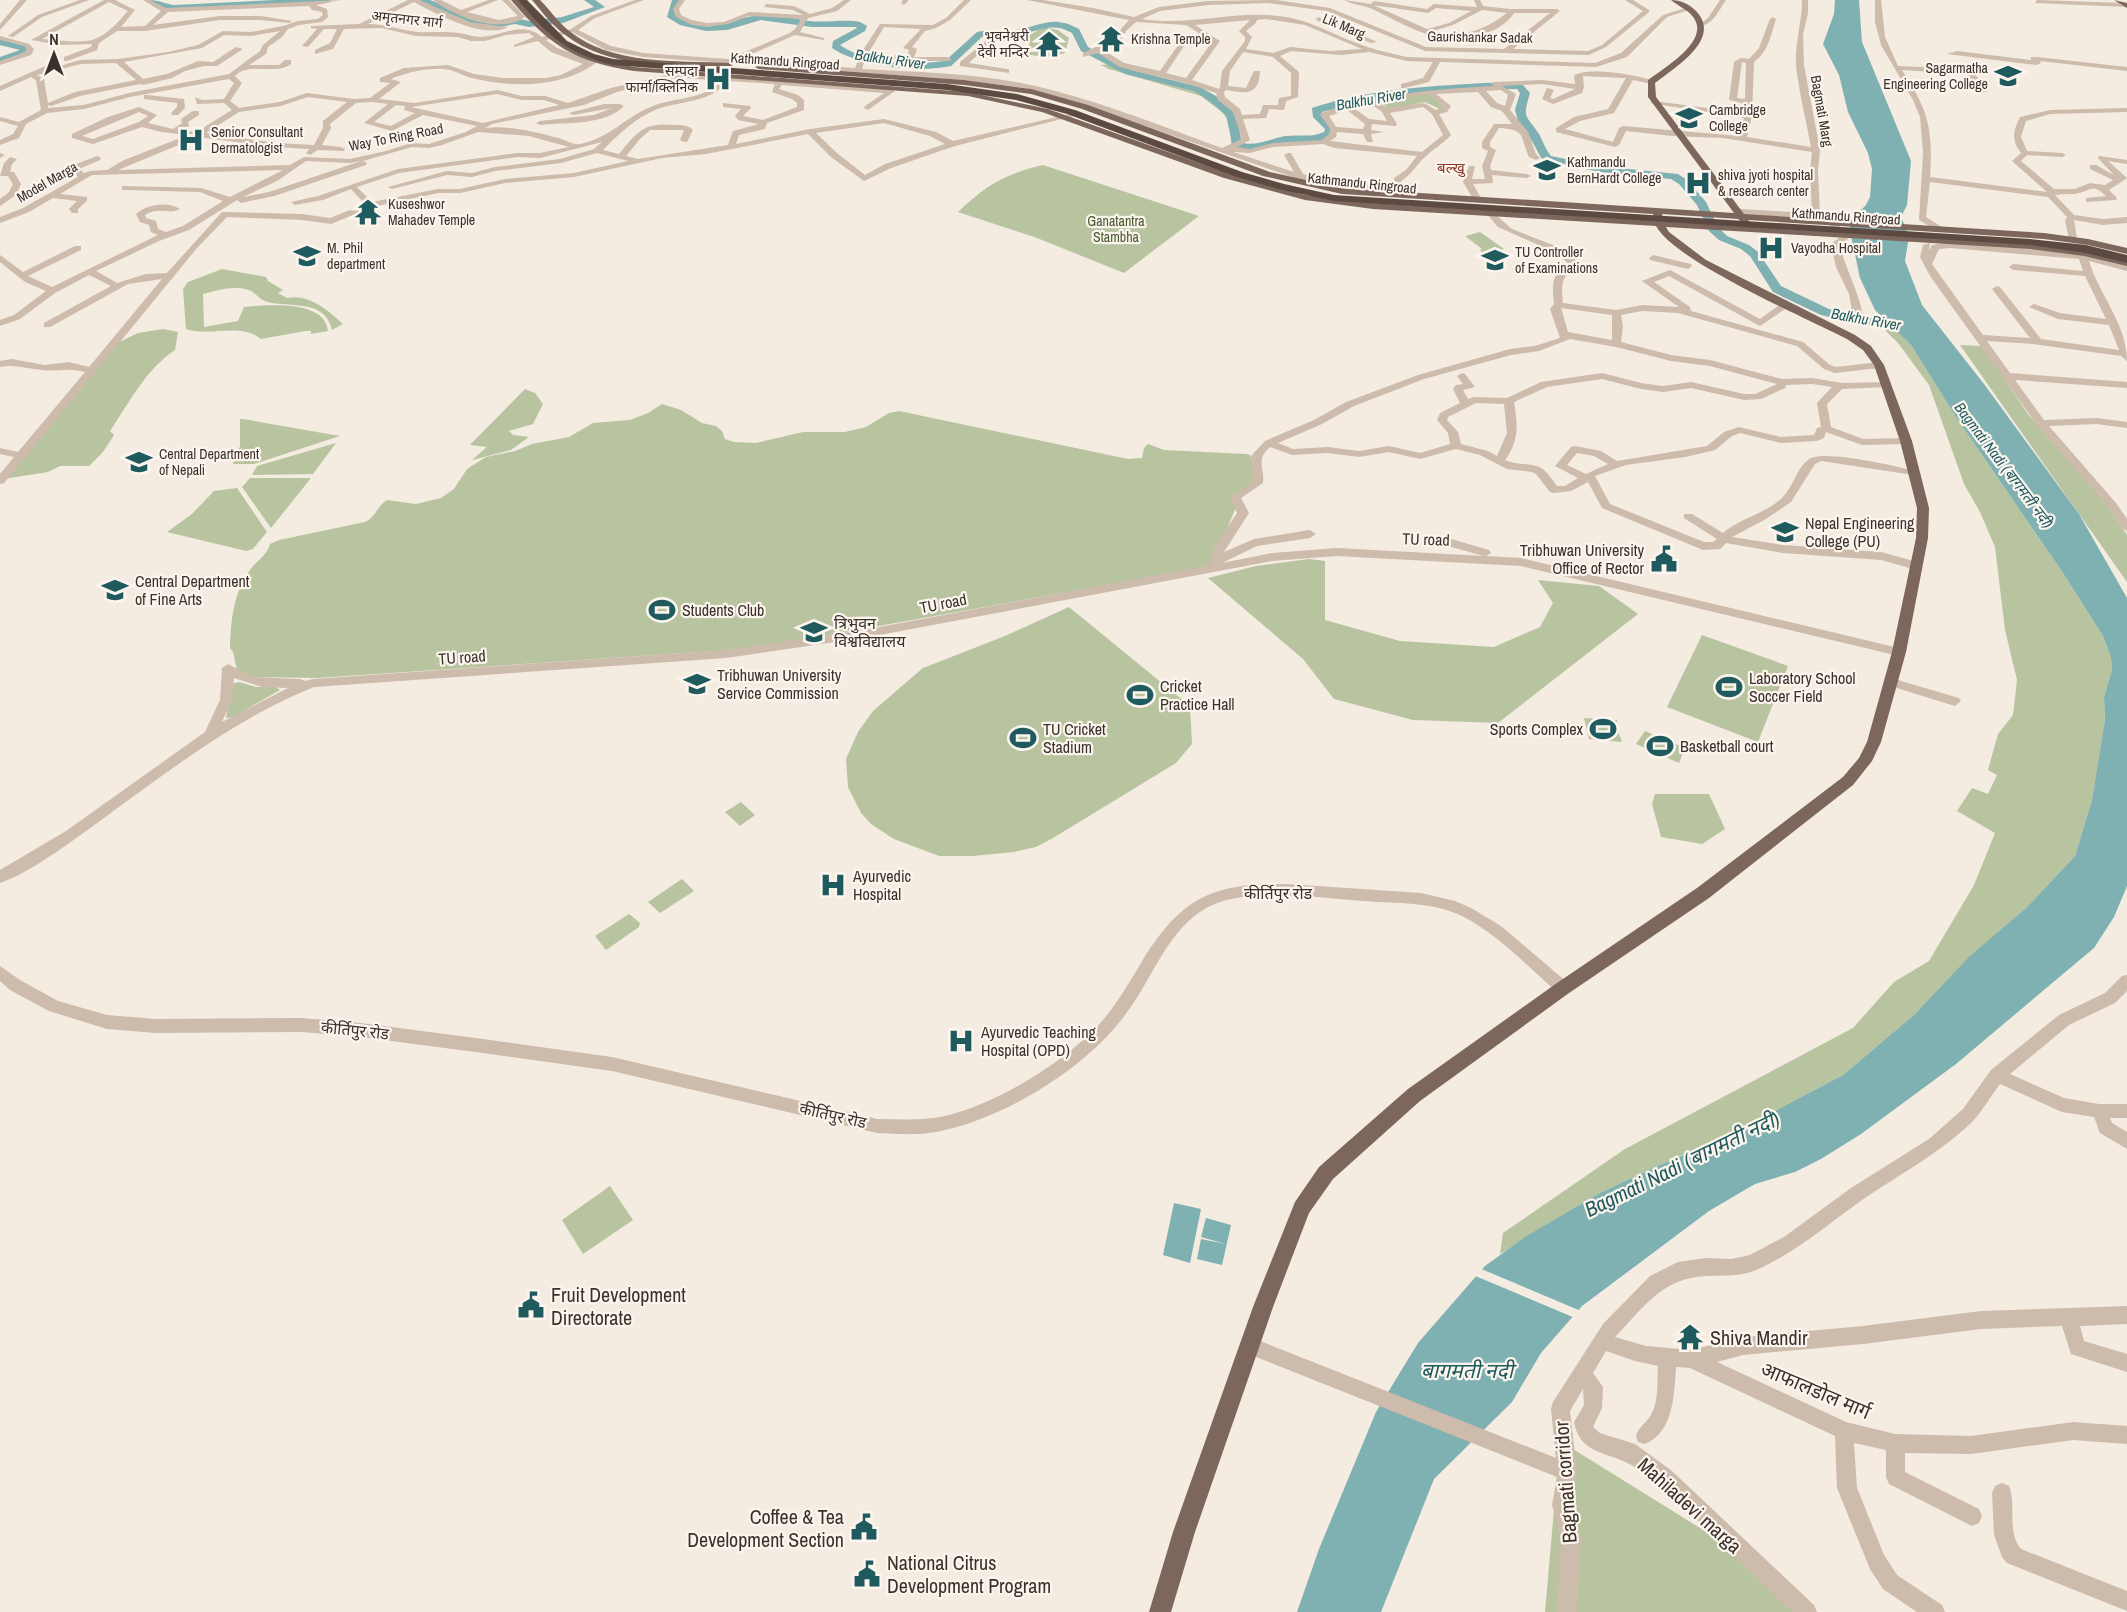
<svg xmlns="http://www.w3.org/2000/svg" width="2127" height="1612" viewBox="0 0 2127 1612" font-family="'Archivo Narrow','Noto Sans Devanagari',sans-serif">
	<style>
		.green { fill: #b8c4a0 }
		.water { fill: #7fb0b2 }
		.pier { fill: #f4ebe1 }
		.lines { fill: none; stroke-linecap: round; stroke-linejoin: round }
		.river { fill: #7fb0b2; fill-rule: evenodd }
		.minor { fill: #cdbbac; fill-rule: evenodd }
		.major { fill: #7d675c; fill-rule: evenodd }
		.highway { fill: #5c4a42; fill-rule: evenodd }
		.labels { text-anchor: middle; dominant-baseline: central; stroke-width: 4.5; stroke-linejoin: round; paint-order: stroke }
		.far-street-label { font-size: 14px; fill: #3b302b; stroke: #fbf5ee }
		.far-poi-label { font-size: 14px; fill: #3b302b; stroke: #fbf5ee; text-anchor: start }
		.far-park-label { font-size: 14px; fill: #4a5a2e; stroke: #fbf5ee }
		.far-water-label { font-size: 15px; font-style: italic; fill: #1f5a5e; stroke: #fbf5ee }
		.far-neighbourhood-label { font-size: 15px; fill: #8c3b22; stroke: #fbf5ee }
		.poi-label { font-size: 16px; fill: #3b302b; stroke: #fbf5ee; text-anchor: start }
		.street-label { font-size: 16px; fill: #3b302b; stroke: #fbf5ee }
		.near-poi-label { font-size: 20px; fill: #3b302b; stroke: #fbf5ee; text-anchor: start }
		.near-street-label { font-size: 20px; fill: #3b302b; stroke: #fbf5ee }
		.near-water-label { font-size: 21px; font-style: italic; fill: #1f5a5e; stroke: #fbf5ee }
	</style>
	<rect width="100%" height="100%" fill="#f4ebe1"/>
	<g class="green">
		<path d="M1044 27 1058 30 1069 38 1065 53C1051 58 1040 57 1026 54L1030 41 1026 37Z"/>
		<path d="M1114 64C1147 77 1208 83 1232 110 1238 118 1238 133 1238 143L1231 145C1231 112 1223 114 1201 96L1109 69 1101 65Z"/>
		<polygon points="1427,92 1444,107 1442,110 1425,102 1389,110 1377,98"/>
		<path d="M1043 165 1199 216 1124 273 1037 238 958 212C986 185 1005 174 1043 165Z"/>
		<polygon points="1480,232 1504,249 1484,254 1480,250 1482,249 1465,236"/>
		<path d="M222 269 266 277 268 281 283 290 278 293 287 298C309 293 329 311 343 324L332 330C325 297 287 309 265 301 259 299 255 292 249 290 235 285 217 290 203 294L204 327 238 321 244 307C266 305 325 299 328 331L311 334V331H305L261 339C241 322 210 337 186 329L183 289 188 282Z"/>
		<polygon points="1883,328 1895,329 1911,345 1956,417 2061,570 2103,636 2111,657 2112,670 2104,697 2105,719 2092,800 2075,856 2026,908 1969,958 1915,1014 1843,1075 1716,1142 1653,1168 1602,1192 1500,1254 1503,1233 1625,1149 1853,1028 1894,982 1929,961 1974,885 1995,833 1957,811 1972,788 1988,794 1997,775 1988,770 1998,734 2013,715 2017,680 2005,630 1995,547 1980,512 1964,484 1929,385 1898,343"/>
		<path d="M163 329 178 332 175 350C146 369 129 403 110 431L114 435 103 452 89 466H60L48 472 3 479 113 345 138 333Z"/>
		<polygon points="1960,345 1982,346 2028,414 2107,505 2127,535 2127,582"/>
		<polygon points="525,389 535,393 543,404 533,424 509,431 513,435 529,437 511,450 472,460 487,447 470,445"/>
		<path d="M662 404 681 410 702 423 716 426 722 431 725 439 734 442 756 443 803 432H845L866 427 889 413 899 411 1128 459 1142 458 1144 448 1148 444 1164 450 1246 454 1250 455 1258 481 1243 489C1240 500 1236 507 1232 517 1225 531 1222 549 1218 565L801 640 729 650 317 678 250 677 237 670 233 652 230 648C231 620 233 594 250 570 257 560 266 557 270 544L279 540 365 522C376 517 377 506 387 500L416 504 441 498 454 489 467 469 486 457 515 451 532 444 569 437 593 423 630 420 648 413Z"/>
		<polygon points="240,419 243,419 340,436 254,464 233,464 240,446"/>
		<polygon points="336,443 313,474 252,475 257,466"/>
		<polygon points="250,478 311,478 271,528 242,487"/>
		<polygon points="237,488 267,532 253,549 246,551 167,532 192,514 214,491"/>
		<polygon points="1309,559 1325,561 1325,620 1400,641 1494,647 1540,627 1553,603 1538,580 1599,586 1638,614 1498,723 1413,720 1334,699 1303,659 1208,578 1256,566"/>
		<polygon points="1069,607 1190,706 1192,744 1176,763 1053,838 1036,847 1014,852 973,856 939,856 894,839 871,824 861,813 848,787 846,759 858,732 873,711 923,668 1005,636"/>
		<polygon points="1702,635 1788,666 1758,742 1667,707"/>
		<polygon points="239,682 256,687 276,687 280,690 233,717 226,718 232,684"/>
		<polygon points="1584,718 1617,720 1618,731 1622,742 1589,739"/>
		<polygon points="1645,731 1685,748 1679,763 1636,744"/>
		<polygon points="1655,794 1709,794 1725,829 1702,844 1661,837 1652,804"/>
		<polygon points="741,802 755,815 740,826 725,812"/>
		<polygon points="682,879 694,891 660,913 648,902"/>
		<polygon points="629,914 640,923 639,927 606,950 595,936"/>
		<polygon points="610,1186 633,1220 583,1254 562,1220"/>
		<polygon points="1560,1441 1737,1551 1795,1612 1545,1612"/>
	</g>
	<g class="water">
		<polygon points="1835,0 1859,0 1862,42 1911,161 1907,205 1901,217 1909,236 1905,261 1922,305 1984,384 2079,514 2127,598 2127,886 2114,917 2094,948 1956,1064 1861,1134 1821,1159 1795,1172 1755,1184 1709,1211 1582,1306 1541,1353 1512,1402 1434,1479 1381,1612 1297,1612 1319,1549 1376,1412 1418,1343 1485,1266 1525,1237 1602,1192 1653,1168 1716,1142 1843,1075 1915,1014 1969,957 2026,908 2075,856 2092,800 2105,719 2104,697 2112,670 2111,657 2103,636 2061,570 1956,417 1911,345 1875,310 1860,278 1850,231 1851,220 1866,205 1870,197 1872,169 1868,153 1848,112 1839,75 1823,44 1834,14"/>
		<polygon points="1174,1203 1201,1209 1190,1263 1163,1255"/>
		<polygon points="1206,1218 1231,1225 1222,1265 1197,1259 1201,1239 1226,1244 1201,1237"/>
	</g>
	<polygon class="pier" points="1479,1268 1581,1311 1575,1318 1473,1275"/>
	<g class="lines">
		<g class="river">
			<path d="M150 0C159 0 165 4 174 5L276 0H331L327 3 174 11 161 9Z"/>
			<polygon points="419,0 430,0 488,23 515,18 529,21 562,17 594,7 584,0 595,0 605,7 563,23 529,27 515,24 488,29 472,25"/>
			<path d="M672 0H680L675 14C709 35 725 20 759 15 774 12 794 19 809 21 826 23 844 19 860 22L867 26 865 31 840 45C868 64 913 65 945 61L977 32C990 29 1002 32 1015 30 1042 26 1052 14 1079 29L1088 47 1131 70 1200 87 1216 96 1236 114 1242 143C1257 146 1270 139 1285 136 1299 134 1311 138 1324 132L1325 129 1313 117 1312 108C1363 91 1415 87 1468 84 1487 83 1505 81 1523 85L1530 93C1522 120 1526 114 1539 134 1543 141 1545 149 1551 156L1600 166 1678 174 1687 180 1706 202 1718 227 1727 236 1749 245 1758 252 1781 286 1829 309 1854 315 1913 323 1919 327 1913 331 1854 323 1821 315 1773 292 1750 256 1741 249 1719 240 1709 231 1697 205 1679 184 1671 179 1600 172 1543 161 1528 134 1519 125 1515 110 1520 93 1517 89 1461 90 1386 96 1322 112 1323 116 1335 128 1333 136 1318 142H1287L1252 151 1233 147 1226 115 1208 100 1194 91 1125 74 1081 51 1072 33C1050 20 1035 34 1012 36 1002 37 993 35 983 36L951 66C918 73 860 67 832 48L833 41 857 28 856 27H812L761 20 727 30 706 31 680 25 667 17Z"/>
			<polygon points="0,39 29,47 31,49 27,54 0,63 0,57 20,50 0,45"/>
		</g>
		<g class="minor">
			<polygon points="20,0 27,0 0,30 0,24"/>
			<polygon points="80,0 89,0 42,17 13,37 8,36 38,15"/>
			<path d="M104 0H115L135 10 121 27 145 26 161 11 143 0H150L166 8 341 0 316 5 327 9 328 17 322 22 299 25 288 29 282 37 268 47 266 54 249 65H279L285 60H291V64C274 76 250 61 235 76L242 83 230 101 239 108 280 102 307 93 354 99 370 98 390 83 380 82V78L404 68 448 65 474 74 503 78H546L561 75 583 64 551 52 538 41 514 47V45L534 37 529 33 506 35 485 41H471L458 37 416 36 382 28 344 29 333 49 315 54V50L330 43 337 29H324L308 47 302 46 317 29 311 28V26L359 24 408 0H419L470 22 508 27C485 40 436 14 414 2L368 24C385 24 400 30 417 32 431 33 445 31 459 33 467 34 473 37 481 37 504 36 522 20 542 37L571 29 591 16 635 0H644L595 18 578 30 611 46 643 53 728 59 790 33 795 29 801 19 749 16 728 24 707 27 692 25 676 17 673 9 679 0H685L679 9 681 15 691 20 707 23 724 22 749 12 803 15 793 10 764 7 766 4 794 6 810 14 832 8 844 0H851L837 11 808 18 800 32 824 38V40L795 35 738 60 855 68 861 53 880 24 933 25 946 18 964 0H971L950 20 936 28 925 31 912 47 917 49 914 57H947L951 59 950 61H910L866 56 862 69C916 72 973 73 1026 84 1093 98 1158 125 1222 148L1242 139 1233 112 1218 100 1216 93 1185 83 1119 67 1098 53 1083 57V53L1117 37 1121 29 1129 20 1027 0H1043L1093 8 1134 17 1159 7 1208 1 1276 0 1330 8 1426 47 1504 49 1550 13H1514C1500 36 1459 42 1434 36 1412 31 1390 17 1370 8 1361 5 1351 4 1344 0L1371 4 1374 1 1427 9 1434 4 1477 7 1474 0H1480L1483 6 1510 9H1557L1560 11 1513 49 1588 51 1602 45 1643 11 1625 0H1633L1649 10V12L1606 47 1589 55 1425 51 1327 11 1268 3 1208 5 1160 11 1142 19C1183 26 1225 13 1266 15 1303 16 1321 29 1354 42 1371 49 1389 53 1407 57L1595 63 1621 53 1663 15 1689 7 1692 9 1667 17 1627 57 1596 67 1440 62 1429 82 1404 88H1401V84L1423 78 1433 62 1407 61 1369 52 1341 55 1291 51 1280 56 1299 72 1298 97 1286 101 1284 110 1269 109 1266 118 1243 119 1250 140 1237 147 1250 149 1273 143 1322 140 1329 134 1330 129 1320 115 1321 113C1378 94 1435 89 1495 86L1491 84 1495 82 1542 80 1575 84 1574 76C1585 66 1642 75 1655 82L1651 84 1633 80 1614 113 1580 121 1565 129 1613 142 1619 128 1623 126 1739 136 1744 118 1650 103 1654 101 1744 113 1745 104 1729 100 1734 62 1741 58 1749 59 1759 48 1770 19 1773 17 1776 19C1771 35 1768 52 1754 62L1752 116 1747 137 1811 147C1806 120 1799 92 1796 65 1795 42 1802 22 1802 0H1808V13L1803 35 1804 65 1820 150 1818 171 1820 214 1836 221 1848 239 1840 245C1845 268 1857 288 1862 311L1857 314 1852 311 1849 294 1836 267 1831 244 1839 238 1830 225 1816 219 1739 215 1735 212 1739 209 1812 213 1810 171 1812 152 1723 138 1672 136 1626 131 1619 145 1615 147 1556 132V128L1574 117 1608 109 1626 78H1624L1583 76 1584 87 1582 93 1553 104 1542 99 1547 88 1554 90 1550 98 1553 99 1575 89 1542 84 1502 86 1516 94 1510 110 1528 132 1536 154 1540 158 1536 160 1529 157C1519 135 1527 130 1499 128L1490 142V147L1496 150 1490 166 1491 170 1527 174 1531 176 1527 178 1492 175 1493 183 1473 184 1482 200 1478 203 1475 202 1463 182 1469 166H1475L1472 179H1485L1482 166 1488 151 1482 148V142L1494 124H1512L1502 111 1491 107 1478 92 1436 94 1451 106 1447 112 1439 114 1451 135C1443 144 1433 149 1425 157 1416 165 1412 174 1401 181L1405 190 1401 192 1331 185 1298 179 1076 102 1025 88 963 80 643 57 606 50 572 32 546 40 557 48 597 62C564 88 511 88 472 78 464 76 457 72 450 70 434 66 406 72 391 79L401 82 379 99 415 103 497 90 522 96H545L568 103 611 88 667 75 744 78 756 72 760 74 753 78 778 80 783 76 787 78 785 81 891 89 895 91 868 110 864 108 865 106 884 93 782 85 779 89 798 95 804 100V110L767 123 765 129 739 135 736 144 810 129 884 119 936 132 953 141 1070 114 1074 116 955 146 891 168 864 181 831 157 808 134 706 154 662 158 574 177 505 183 460 193H438L372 207 331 224 302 220 227 217 197 248 25 458 4 483 0 484V474L14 457 0 454V448L18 452 85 372C66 367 59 372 42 370 27 369 15 364 0 367V361L12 359 45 365 69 362 89 367 162 279 128 284 50 327H44V323L111 286 89 275 55 293 20 319 0 326V320L14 315 46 291 25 282 0 262V255L23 272 75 246H81V250L28 276 52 287 158 235 151 232 149 225 140 222 136 214C147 204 167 201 180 209 169 215 158 206 145 215L146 218 156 221 158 229 166 232 183 226 223 201 200 192 125 190H122V186L201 188 230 197 283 170 92 175 60 194 87 197V201L78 209V213H72L69 209 77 201 53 198 29 212 0 223V217L23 208 78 177 70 168 71 166 97 156 101 158 100 160 79 169 84 173 90 171 107 170 124 160 188 135 161 132 142 127 93 144 72 138V134L108 117 139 107 157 115 148 123 173 129 182 123 181 119 193 111H199V115L188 122 189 126 182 130 196 132 232 110 224 103 197 104 195 97 202 100 224 99 234 83 229 79 130 97 84 109 47 113 26 124 19 138 0 145V140L13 134 18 126 0 121V117L19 122 41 110 36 80 31 77 0 91V86L50 64 53 66H60L80 60 118 59 168 52 198 45 223 31 251 32 283 26 298 21 318 19 323 15 322 12 312 10 309 6 168 12 153 25 220 16H261L292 21 289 23 261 20H220L145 31H117L99 43 97 50 67 61H64V57L91 47 92 44 60 45 31 40ZM109 2 128 11C119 21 108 34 95 39 83 44 55 40 42 39ZM1373 5 1428 13 1436 8 1471 11 1449 23 1427 29ZM1482 10 1507 13C1485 30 1461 39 1433 31L1453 25ZM1266 19 1305 25 1362 49 1330 51 1290 47 1273 53 1246 49 1252 37 1246 31 1256 23 1257 20ZM1250 20 1239 31 1245 37V41L1222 71 1220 87 1219 89 1192 80 1220 41 1195 25ZM1136 22 1186 25 1202 35 1181 41 1160 71 1124 63 1103 50 1122 39 1126 31ZM884 27 921 29 903 48 909 50 907 57 869 52ZM280 31 263 45 260 51 229 74 129 93 84 105 48 108V105L51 106 80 96 140 84 143 85 172 78 185 71 204 66H217L243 49 236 47 213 62 198 61 167 74 143 79 124 62 202 48 224 35 251 36ZM1207 38 1212 42 1186 78 1166 73 1186 43ZM1243 52 1273 57 1291 73V96L1279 98 1278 105H1263L1260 114 1242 115 1240 109 1225 97 1224 92 1226 90C1245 93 1259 97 1260 71H1254L1246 88 1228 86 1230 71ZM1742 62 1746 63 1745 99 1737 98ZM116 63 136 80 75 92 48 103 44 79 37 75 81 64ZM685 78 721 81C704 100 675 97 653 106 626 116 609 139 580 144 574 145 565 140 558 138 535 132 509 125 485 128L492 124 584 105 617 92 667 79ZM728 81 775 84 772 92 792 99 797 103V107L763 120 743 116 751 108 750 106 723 103V107L741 109 735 116 738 120 759 124 733 131 728 145 638 159 626 156 640 139 650 130H684L680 140 684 142H687L693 130C688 125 682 125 675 125 644 122 638 131 619 154L603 150C619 134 634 119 655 110 681 100 709 104 728 81ZM1501 90 1508 95 1505 106 1497 103 1486 91ZM497 94 522 100H544L559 105 483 123 411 107ZM1428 94 1443 106 1436 110 1424 103 1387 108 1378 102ZM308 97 347 102 323 121V128L314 145 276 143 206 133 239 112 281 106ZM372 102 388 104 364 123 392 131 423 115 477 126 466 132 429 144 411 143 386 151 350 159 304 157 290 165 118 170 198 137 276 147 309 149 306 153 310 155 318 150 344 151 345 149 341 147 322 145 331 128 330 124 356 103ZM1371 104 1382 112 1387 121 1369 119 1354 108ZM396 105 405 106 404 110 415 113 391 126 374 122ZM1423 107 1432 114 1443 135 1422 152 1330 141 1336 137 1337 132 1363 134 1367 142H1373L1371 134 1384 132 1371 130 1372 124 1396 126 1397 124 1390 113ZM1347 110 1365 124 1363 129 1336 127 1329 116ZM139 112 148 116 139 122 93 139 82 136ZM884 123 930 136 945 144 885 164 865 175 837 153 816 133ZM478 132 529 136 569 147 540 153H517L398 169 318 196 291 202 295 205 323 200 351 189 365 204 330 218 302 214 222 212 167 273 146 274 117 283 96 271 159 241 189 230 237 200 241 203 274 196 366 165 367 163 363 161 412 147 429 148 442 145ZM602 142 594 149 560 159 495 167 472 173 447 171 388 187 392 189 447 175 472 177 495 171 561 163 597 153 628 161 574 173 505 179 460 189H438L372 202 357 187 399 173 517 157 540 158ZM1323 144 1334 148 1417 156 1406 170 1394 178 1396 187 1331 181 1303 174 1291 153H1288L1284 155 1294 172 1233 152 1250 153 1273 147ZM306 161 350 163 361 161 269 192 243 197 277 181Z"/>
			<path d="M433 0H441L461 10 489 0H498L467 12 499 20 518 16 502 0H509L525 17C500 35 455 17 433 0Z"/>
			<polygon points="903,0 909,0 904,5 901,3"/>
			<path d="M1720 0H1726C1719 10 1713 25 1700 26V24L1708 18Z"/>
			<path d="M1875 0H1881L1885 37 1898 66 1963 69 1962 65H1968L1988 91 1981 93 1967 74 1902 70C1929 111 1933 129 1930 177L2047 192 2012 161 2021 153C2011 140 2013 131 2020 117L2050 110 2127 108V112L2050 114 2026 121 2021 137 2027 151 2062 153 2066 155 2062 157 2027 155 2021 161 2054 189H2075L2090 183 2105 185 2113 180 2090 169V165H2096L2114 175 2098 158 2099 156 2127 160V164L2108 161 2127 178 2109 190 2117 198 2116 200 2086 202V198L2106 196C2092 182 2091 191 2075 194 2069 194 2061 194 2055 195L2074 215 2103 219 2127 217V223L2103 225 2074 220 2077 239 2073 242 2069 239 2065 221 2067 217 2048 197 1930 182 1926 217 1945 229 1938 231 1919 220 1923 153 1920 117 1913 100 1881 45 1875 22Z"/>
			<polygon points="2037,0 2125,3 2127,7 2035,3"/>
			<polygon points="1318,17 1375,41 1377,42 1371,43 1316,20"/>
			<polygon points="0,36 29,44 34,49 31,55 0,65 0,61 25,52 26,49 25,46 0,40"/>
			<polygon points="992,36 1006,40 1002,42 993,40 969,63 1006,69 1009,69 1009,73 960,66 960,62"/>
			<polygon points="1957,51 2031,60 2031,57 2037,57 2127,67 2127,71 2040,61 2041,63 2037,65 1947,54"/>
			<polygon points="147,95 184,99 185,108 178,115 172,115 171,113 177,107 177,103 144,99 144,95"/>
			<path d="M604 104H620L624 106C604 126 566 122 540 125L536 123 540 121 594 115 612 108 573 115 569 113Z"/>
			<polygon points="0,153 5,155 0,158"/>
			<polygon points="10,157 17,159 12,164 10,172 14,172 21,184 16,195 0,206 0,199 9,192 13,184 8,176 0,176 4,163"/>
			<path d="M1490 210 1512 229 1558 247 1577 261V265C1561 278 1561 282 1563 303L1616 310 1642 305 1679 307 1642 281 1670 270 1760 319 1782 303H1788V307L1760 326 1669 276 1654 282 1690 307 1691 311 1803 342 1830 365 1836 367 1879 362 1884 365 1879 368 1835 373 1824 369 1797 346 1678 313 1642 311 1621 315 1623 326 1621 342 1671 355 1710 360 1782 379 1812 378 1842 383 1891 382V386L1887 387 1842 389 1827 404 1831 427 1863 439 1906 438 1911 441 1906 444 1862 445 1826 432 1824 438 1817 441 1781 443 1740 433 1732 436 1715 450 1685 457 1626 465 1595 476 1610 504 1704 542H1713L1717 539 1684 518V514H1692L1723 533C1740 518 1765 514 1782 498 1793 488 1796 469 1808 460 1821 448 1897 467 1916 471L1921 474 1920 476 1821 461 1815 464 1791 502 1766 519 1732 537 1783 545 1881 552 1921 563V569L1917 570 1881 560 1783 553 1726 543 1720 549 1703 550 1602 508 1588 482 1571 491 1554 493 1550 492 1536 474 1532 472 1507 469 1480 455 1456 449 1420 459 1389 452 1359 457 1328 453 1292 455 1270 447C1255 460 1265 467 1263 483L1241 498 1249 513 1224 552 1254 539 1310 530 1316 534 1310 538 1257 546 1222 563 1272 553 1337 548 1484 556 1437 543 1435 540 1441 536 1489 550 1491 553 1486 556 1521 558 1899 648 1905 652 1903 655 1899 656 1521 566 1337 556 1272 561 869 637 726 658 314 687C239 717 177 765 112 812 83 833 33 872 0 883V870L66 831 205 732 220 700 222 668 228 664 253 677 300 679 305 681 313 679 726 650 869 629 1210 565 1213 549 1237 513 1230 497 1253 481 1251 456 1265 441 1314 420 1346 402 1418 375 1510 349 1535 346 1560 338 1550 309 1554 304C1552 284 1551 276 1568 263L1552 251 1498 227 1486 213ZM1561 308 1612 315V340L1568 332ZM1570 339 1616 347 1671 361 1710 366 1777 384 1755 394H1744L1691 382 1663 386 1641 383 1602 373 1541 382 1507 398 1474 397 1468 399 1463 390 1475 387 1465 374 1462 373 1457 376 1463 384 1456 385 1453 389 1460 403 1440 413 1437 420 1448 433 1450 444 1420 453 1389 446 1359 451 1328 447 1293 449 1278 443 1322 424 1354 406 1424 379 1511 355 1539 351ZM1602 379 1641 389 1663 392 1691 388 1744 400 1761 399 1785 388 1786 385 1812 384 1832 387 1817 403 1821 427 1817 428 1814 435 1781 437 1739 427 1724 432 1707 446 1617 461 1601 451 1575 446 1571 447 1555 466 1578 478 1565 486H1557C1553 481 1549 474 1544 470 1534 462 1517 466 1505 460 1519 441 1518 425 1514 402L1547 387ZM1476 403 1504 404 1507 433 1497 456 1488 451 1461 444 1458 432 1447 420 1448 417ZM1577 453 1594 456 1608 464 1586 474 1567 465ZM234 678 262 687 288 688 222 722 232 700Z"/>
			<path d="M1950 242 2070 251 2127 265V271L2089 261C2099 295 2127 324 2127 361L2121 356 2033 344 1987 341 2010 373 2127 382V388L2015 380 2044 420 2097 418 2127 422V428L2097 424 2049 426 2116 503 2127 519V531L2123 529 2108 507 2037 425 1930 276 1920 257 1923 245 1930 243 1929 251 1932 245ZM1950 248 2079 259 2083 271 2013 264 2009 267 2013 270 2085 276 2106 319 2060 313 2034 304 2029 307 2058 319 2109 325 2119 350 2041 339 2000 287 1997 286 1992 289 2030 338 1983 335 1932 264 1939 249Z"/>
			<polygon points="1653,255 1691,264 1692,266 1688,269 1650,260 1649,258"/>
			<polygon points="1891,678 1959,698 1961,701 1955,706 1887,685 1885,682 1887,679"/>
			<path d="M1287 884 1421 893 1455 901 1471 908 1501 926 1568 983 1571 988 1568 993 1563 994 1558 993C1527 966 1499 935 1462 916 1431 901 1397 904 1364 901 1322 898 1279 891 1237 898 1221 900 1205 907 1192 918 1162 944 1149 984 1125 1015 1086 1068 1009 1115 945 1130 923 1136 899 1134 877 1133L612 1071 483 1053 361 1037 301 1032 156 1033 107 1029 49 1011 10 990 0 981V966L20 980 58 1001 107 1015 156 1019 301 1018 361 1023 483 1039 612 1057 877 1119C900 1119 923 1121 945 1116 999 1103 1067 1061 1103 1020 1118 1002 1129 983 1141 963 1181 898 1211 883 1287 884Z"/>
			<path d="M2127 975V991L2115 1003 2069 1025 2010 1074 2064 1098 2099 1104H2127V1118H2110L2112 1123 2127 1132V1149L2100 1133 2094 1117 2062 1112 2000 1084C1991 1096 1983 1110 1973 1121 1940 1153 1900 1174 1862 1200 1827 1225 1795 1253 1756 1270 1739 1277 1724 1275 1706 1276 1662 1278 1644 1307 1615 1337L1646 1346 1691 1350 1743 1337 1863 1326 1981 1311 2127 1306V1324L2080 1326 2084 1341 2127 1354V1372L2071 1354 2062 1326 1981 1329 1863 1344 1743 1355 1717 1362 1846 1422 1895 1434 1971 1436 2073 1422 2127 1426V1444L2073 1440 1971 1454 1905 1453V1472L1979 1509 1982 1516 1979 1523 1972 1526 1889 1484 1886 1477V1450L1854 1443 1857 1488 1884 1555 1897 1575 1942 1605 1945 1612H1917L1883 1589 1870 1569 1837 1488 1835 1436 1690 1368 1676 1367C1674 1394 1674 1432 1645 1444L1638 1442 1636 1435C1639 1427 1646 1423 1651 1415 1659 1401 1657 1381 1658 1366L1635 1361 1606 1351 1593 1373 1603 1387 1602 1408 1593 1427 1600 1433 1635 1444 1672 1471 1814 1605 1817 1612H1792C1741 1564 1692 1510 1636 1468 1612 1451 1580 1457 1574 1422L1584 1405 1583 1389 1570 1411 1577 1472 1572 1505 1581 1538 1577 1612H1557L1561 1538 1552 1505 1557 1477 1244 1352 1241 1346 1244 1340 1250 1337 1556 1458 1551 1409 1553 1402 1603 1324 1650 1276 1678 1262 1706 1258 1731 1259 1750 1255 1784 1237 1851 1188 1929 1139 1963 1109 1991 1070 2059 1015 2105 993 2122 976Z"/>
			<path d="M2002 1483 2009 1486C2017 1506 2006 1531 2021 1549L2127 1591V1611L2007 1563 2002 1557 1994 1535 1992 1493 1995 1486Z"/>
		</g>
		<g class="major">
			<path d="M511 0H519C559 41 576 57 634 67L968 92 1048 109 1230 174 1305 195 1373 203 1654 220 1653 214 1342 194 1263 176 1082 109 1031 94 964 85 759 69 755 67 759 65 964 80 1031 89 1088 105 1270 172 1342 188 1734 213 1648 97V80C1663 69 1705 44 1696 22 1692 11 1679 7 1671 0 1681 0 1689 4 1696 11 1723 39 1674 68 1655 83L1656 97 1744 214 2044 233 2088 239 2127 248V254L2088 245 2044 239 1748 220 1750 222 1745 225 1738 219 1662 214 1664 221 2031 243 2084 250 2127 260V266L2084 256 2031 249 1666 227 1669 232 1706 260 1855 335 1871 346 1884 365 1912 441 1929 508 1928 538 1906 652 1881 742 1872 761 1853 785 1709 898 1569 993 1420 1101 1333 1179 1309 1213 1273 1307 1195 1532 1171 1612H1149L1173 1532 1253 1307 1295 1202 1319 1167 1408 1089 1557 983 1697 888 1843 777 1859 758 1867 742 1892 652 1916 538 1917 508 1900 441 1874 365 1863 350 1847 339C1806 318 1676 262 1656 226L1373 209 1305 200 1224 178 1042 112 968 96 634 71C575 62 550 46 511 0Z"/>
			<path d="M532 0H540C550 10 558 22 568 30 612 66 676 60 729 63L733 65 729 67C675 65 609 70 564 34 552 25 542 12 532 0Z"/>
			<polygon points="2114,0 2127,3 2127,8"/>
		</g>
		<path class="highway" d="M518 0H527L567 41 594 54 613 59 947 84 1017 94 1075 110 1242 172 1284 184 1334 195 2030 239 2086 245 2127 255V263L2086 253 2030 245 1334 201 1278 189 1234 176 1067 114 1016 100 947 90 612 65C567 53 547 35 518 0Z"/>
	</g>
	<defs>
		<g id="temple-bare" transform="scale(2.07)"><path d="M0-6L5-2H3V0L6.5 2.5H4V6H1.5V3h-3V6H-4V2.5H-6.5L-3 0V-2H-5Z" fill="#1f5a5e" stroke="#fbf5ee" stroke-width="2.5" paint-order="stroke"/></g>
		<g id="university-bare" transform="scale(2.07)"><path d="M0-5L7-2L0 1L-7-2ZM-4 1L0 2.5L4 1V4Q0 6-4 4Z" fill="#1f5a5e" stroke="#fbf5ee" stroke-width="2.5" paint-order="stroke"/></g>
		<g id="hospital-bare" transform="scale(2.07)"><path d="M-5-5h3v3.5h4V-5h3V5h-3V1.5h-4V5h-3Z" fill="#1f5a5e" stroke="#fbf5ee" stroke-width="2.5" paint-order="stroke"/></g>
		<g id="civic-bare" transform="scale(2.07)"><path d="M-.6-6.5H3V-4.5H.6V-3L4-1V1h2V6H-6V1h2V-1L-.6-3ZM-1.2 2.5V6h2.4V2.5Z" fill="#1f5a5e" stroke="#fbf5ee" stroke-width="2.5" paint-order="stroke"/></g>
		<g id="stadium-bare" transform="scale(2.07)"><path d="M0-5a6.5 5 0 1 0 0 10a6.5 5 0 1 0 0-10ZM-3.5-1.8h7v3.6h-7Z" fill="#1f5a5e" stroke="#fbf5ee" stroke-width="2.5" paint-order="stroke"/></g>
	</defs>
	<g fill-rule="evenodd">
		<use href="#temple-bare" x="1111" y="39"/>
		<use href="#temple-bare" x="1049" y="44"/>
		<use href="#university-bare" x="2008" y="76"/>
		<use href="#hospital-bare" x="718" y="79"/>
		<use href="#university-bare" x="1689" y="118"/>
		<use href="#hospital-bare" x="191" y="140"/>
		<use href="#university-bare" x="1547" y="170"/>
		<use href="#hospital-bare" x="1698" y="183"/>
		<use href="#temple-bare" x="368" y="212"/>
		<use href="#hospital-bare" x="1771" y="248"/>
		<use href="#university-bare" x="307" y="256"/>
		<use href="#university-bare" x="1495" y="260"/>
		<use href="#university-bare" x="139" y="462"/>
		<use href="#university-bare" x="1785" y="532"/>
		<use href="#civic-bare" x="1664" y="559"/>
		<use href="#university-bare" x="115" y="590"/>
		<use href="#stadium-bare" x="662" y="610"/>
		<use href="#university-bare" x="814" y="632"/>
		<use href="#university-bare" x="697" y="684"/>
		<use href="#stadium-bare" x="1729" y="687"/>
		<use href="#stadium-bare" x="1140" y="695"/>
		<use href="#stadium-bare" x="1603" y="729"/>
		<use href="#stadium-bare" x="1023" y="738"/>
		<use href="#stadium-bare" x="1660" y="746"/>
		<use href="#hospital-bare" x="833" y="885"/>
		<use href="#hospital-bare" x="961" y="1041"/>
		<use href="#civic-bare" x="531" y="1305"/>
		<use href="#temple-bare" x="1690" y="1337"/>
		<use href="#civic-bare" x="864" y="1527"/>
		<use href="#civic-bare" x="867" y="1574"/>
	</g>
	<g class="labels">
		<g class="far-street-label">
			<text transform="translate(407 19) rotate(6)">अमृतनगर मार्ग</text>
			<text transform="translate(1344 26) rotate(23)">Lik Marg</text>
			<text transform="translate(1480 37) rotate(1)">Gaurishankar Sadak</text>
			<text transform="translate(785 61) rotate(4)">Kathmandu Ringroad</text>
			<text transform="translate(1822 111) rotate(80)">Bagmati Marg</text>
			<text transform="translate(396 137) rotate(-11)">Way To Ring Road</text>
			<text transform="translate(47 182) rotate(-30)">Model Marga</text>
			<text transform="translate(1362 183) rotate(6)">Kathmandu Ringroad</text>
			<text transform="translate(1846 216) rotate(4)">Kathmandu Ringroad</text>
		</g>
		<g class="far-poi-label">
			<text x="1029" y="36" text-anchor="end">भुवनेश्वरी<tspan x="1029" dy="16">देवी मन्दिर</tspan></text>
			<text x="1131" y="39">Krishna Temple</text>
			<text x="1988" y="68" text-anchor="end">Sagarmatha<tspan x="1988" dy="16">Engineering College</tspan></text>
			<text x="698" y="71" text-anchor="end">सम्पदा<tspan x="698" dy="16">फार्मा/क्लिनिक</tspan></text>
			<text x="1709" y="110">Cambridge<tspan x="1709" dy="16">College</tspan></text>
			<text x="211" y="132">Senior Consultant<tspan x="211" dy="16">Dermatologist</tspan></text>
			<text x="1567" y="162">Kathmandu<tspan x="1567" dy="16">BernHardt College</tspan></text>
			<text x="1718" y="175">shiva jyoti hospital<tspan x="1718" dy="16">&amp; research center</tspan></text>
			<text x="388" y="204">Kuseshwor<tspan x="388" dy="16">Mahadev Temple</tspan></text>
			<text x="327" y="248">M. Phil<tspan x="327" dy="16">department</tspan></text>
			<text x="1791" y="248">Vayodha Hospital</text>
			<text x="1515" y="252">TU Controller<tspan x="1515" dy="16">of Examinations</tspan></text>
			<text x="159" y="454">Central Department<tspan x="159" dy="16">of Nepali</tspan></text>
		</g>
		<g class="far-park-label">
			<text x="1116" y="221">Ganatantra<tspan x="1116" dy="16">Stambha</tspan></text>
		</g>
		<g class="far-water-label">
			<text transform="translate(890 59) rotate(8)">Balkhu River</text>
			<text transform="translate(1371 99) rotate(-10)">Balkhu River</text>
			<text transform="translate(1866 319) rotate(10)">Balkhu River</text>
			<text transform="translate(2004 465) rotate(53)">Bagmati Nadi (बागमती नदी)</text>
		</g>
		<g class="far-neighbourhood-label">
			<text x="1451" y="167">बल्खु</text>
		</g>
		<g class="poi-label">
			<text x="1805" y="523">Nepal Engineering<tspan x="1805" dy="18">College (PU)</tspan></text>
			<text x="1644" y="550" text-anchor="end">Tribhuwan University<tspan x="1644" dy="18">Office of Rector</tspan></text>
			<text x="135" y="581">Central Department<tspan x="135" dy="18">of Fine Arts</tspan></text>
			<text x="682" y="610">Students Club</text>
			<text x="834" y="623">त्रिभुवन<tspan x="834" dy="18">विश्वविद्यालय</tspan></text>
			<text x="717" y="675">Tribhuwan University<tspan x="717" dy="18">Service Commission</tspan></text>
			<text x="1749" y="678">Laboratory School<tspan x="1749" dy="18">Soccer Field</tspan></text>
			<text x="1160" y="686">Cricket<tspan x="1160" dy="18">Practice Hall</tspan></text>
			<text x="1043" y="729">TU Cricket<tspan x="1043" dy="18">Stadium</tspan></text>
			<text x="1583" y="729" text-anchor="end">Sports Complex</text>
			<text x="1680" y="746">Basketball court</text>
			<text x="853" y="876">Ayurvedic<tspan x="853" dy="18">Hospital</tspan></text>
			<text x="981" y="1032">Ayurvedic Teaching<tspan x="981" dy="18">Hospital (OPD)</tspan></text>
		</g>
		<g class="street-label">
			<text transform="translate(1426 539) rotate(2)">TU road</text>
			<text transform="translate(943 603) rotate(-11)">TU road</text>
			<text transform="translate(462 657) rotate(-4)">TU road</text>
			<text x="1278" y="893">कीर्तिपुर रोड</text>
			<text transform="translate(355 1030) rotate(6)">कीर्तिपुर रोड</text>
			<text transform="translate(833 1115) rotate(13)">कीर्तिपुर रोड</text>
		</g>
		<g class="near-poi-label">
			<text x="551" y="1294">Fruit Development<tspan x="551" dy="23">Directorate</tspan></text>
			<text x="1710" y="1337">Shiva Mandir</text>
			<text x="844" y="1516" text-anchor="end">Coffee &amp; Tea<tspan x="844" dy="23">Development Section</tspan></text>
			<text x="887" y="1562">National Citrus<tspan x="887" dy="23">Development Program</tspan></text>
		</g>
		<g class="near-street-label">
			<text transform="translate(1816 1390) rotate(23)">आफालडोल मार्ग</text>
			<text transform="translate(1565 1482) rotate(-94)">Bagmati corridor</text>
			<text transform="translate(1690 1505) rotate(42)">Mahiladevi marga</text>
		</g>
		<g class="near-water-label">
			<text transform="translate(1682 1164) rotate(-26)">Bagmati Nadi (बागमती नदी)</text>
			<text x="1467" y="1370">बागमती नदी</text>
		</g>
	</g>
	<g transform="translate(54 54)" stroke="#fbf5ee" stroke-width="4.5" paint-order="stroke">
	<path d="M0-4.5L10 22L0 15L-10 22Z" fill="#3b302b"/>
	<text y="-9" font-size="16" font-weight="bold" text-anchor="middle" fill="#3b302b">N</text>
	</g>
</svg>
